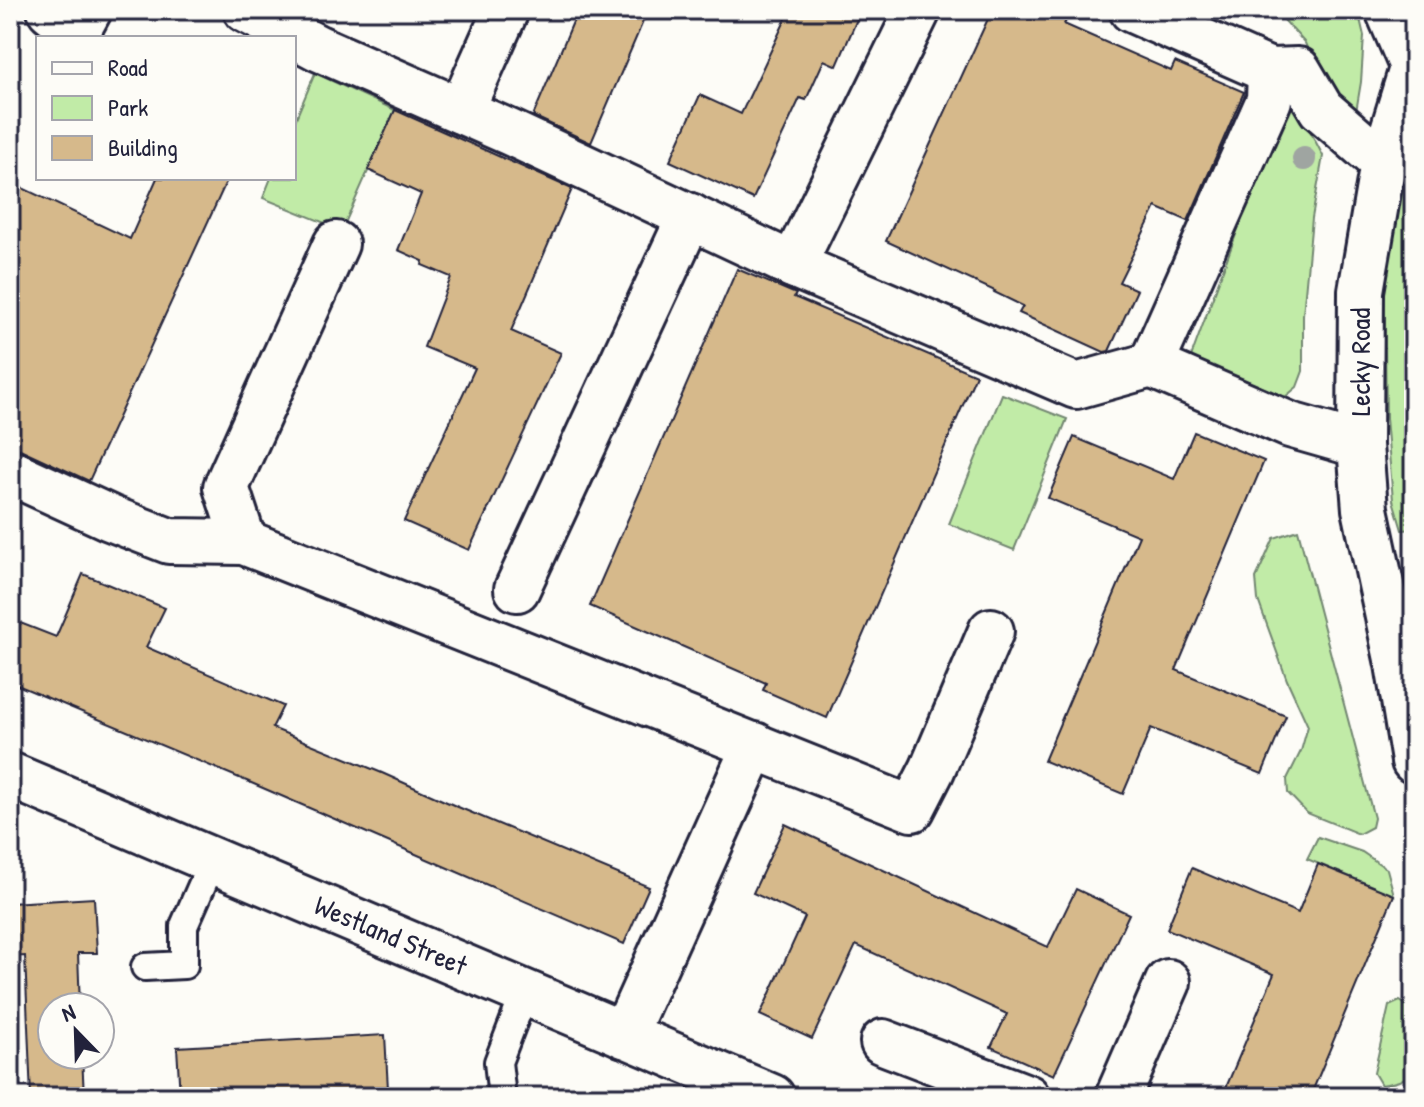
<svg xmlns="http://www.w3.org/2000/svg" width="1424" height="1107" viewBox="0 0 1424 1107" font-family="'Patrick Hand',sans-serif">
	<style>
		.green { fill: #c1eba7; stroke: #728671; stroke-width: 2 }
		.building { fill: #d6b98b; stroke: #22223b; stroke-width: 2 }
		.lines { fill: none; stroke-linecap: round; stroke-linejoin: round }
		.lane-casing { stroke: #22223b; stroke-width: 32 }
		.street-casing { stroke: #22223b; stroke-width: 50 }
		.secondary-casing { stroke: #22223b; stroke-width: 50 }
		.lane { stroke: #fdfcf7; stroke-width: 26 }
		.street { stroke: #fdfcf7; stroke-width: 44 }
		.secondary { stroke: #fdfcf7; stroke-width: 44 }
		.tree { fill: #9fa5a1 }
		.labels { text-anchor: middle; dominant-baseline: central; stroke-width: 8; stroke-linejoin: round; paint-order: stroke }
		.street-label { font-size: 28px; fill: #22223b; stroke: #fdfcf7 }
	</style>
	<rect width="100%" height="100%" fill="#fdfcf7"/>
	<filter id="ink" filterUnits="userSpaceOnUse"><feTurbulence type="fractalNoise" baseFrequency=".0125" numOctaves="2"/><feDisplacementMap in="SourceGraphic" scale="16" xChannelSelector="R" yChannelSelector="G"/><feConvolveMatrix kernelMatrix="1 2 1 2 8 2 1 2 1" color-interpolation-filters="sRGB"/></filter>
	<g filter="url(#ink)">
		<g class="green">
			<polygon points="1275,10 1358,10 1364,36 1361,82 1354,124 1338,119 1305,43"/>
			<polygon points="315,73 395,110 342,230 263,198 271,178 294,178 294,123"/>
			<polygon points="1289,90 1323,156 1312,218 1303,315 1303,371 1297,387 1285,397 1191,357"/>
			<polygon points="1414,123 1414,529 1402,530 1393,500 1386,418 1384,272 1398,165"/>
			<polygon points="1002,394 1067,419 1014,550 949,524"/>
			<polygon points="1298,530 1374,818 1372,827 1359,834 1307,813 1288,793 1287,779 1301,751 1308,726 1287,680 1258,600 1256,578 1274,538"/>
			<polygon points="1318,837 1362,852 1387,869 1394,895 1307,859"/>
			<path d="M1400 1001 1409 1007 1414 1071C1404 1081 1395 1083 1381 1085L1374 1073 1389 1006Z"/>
		</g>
		<g class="building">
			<polygon points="578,10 648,10 591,143 533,116"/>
			<polygon points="790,10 861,10 837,66 824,60 806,100 800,98 753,199 670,161 700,95 741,114"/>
			<polygon points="992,10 1043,10 1066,21 1064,24 1171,71 1175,62 1244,92 1188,221 1156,207 1119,282 1137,290 1109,351 1104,352 1019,313 1023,306 994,292 995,291 886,241"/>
			<polygon points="395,110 572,189 511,331 561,353 469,550 404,521 475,368 424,347 451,277 422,265 423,261 398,250 421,194 368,170"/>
			<polygon points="157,178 228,178 89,481 20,449 10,447 10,182 130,239"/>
			<polygon points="737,269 796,294 794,297 976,375 827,718 763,690 766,683 590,606"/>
			<polygon points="1194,432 1264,461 1176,670 1286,716 1262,774 1151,728 1123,794 1044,761 1139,536 1048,498 1074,437 1174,479"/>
			<polygon points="83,574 165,608 146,647 283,706 272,728 382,773 458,807 649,887 624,944 249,782 10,682 10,619 56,637"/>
			<polygon points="785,824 1048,947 1076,889 1129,914 1054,1075 991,1047 1007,1014 856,945 812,1039 760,1015 805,917 753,893"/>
			<polygon points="1318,864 1394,895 1310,1097 1222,1097 1274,974 1167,929 1192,868 1298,913"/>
			<polygon points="94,898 97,953 78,953 80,1007 52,1007 52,1055 82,1055 84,1097 31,1097 25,956 10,957 10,903"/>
			<polygon points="385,1035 388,1089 250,1097 180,1097 177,1047"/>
		</g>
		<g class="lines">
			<g class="lane-casing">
				<g id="lane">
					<polyline points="145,967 184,965 184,926 213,860"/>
					<polyline points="502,1097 498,1062 525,992"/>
				</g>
			</g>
			<g class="street-casing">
				<g id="street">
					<polyline points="50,10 77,32 89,10"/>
					<polyline points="246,10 318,48 509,132 793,265 1076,386 1151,365 1269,100 1270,71"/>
					<polyline points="1132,10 1270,71 1298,70 1321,109 1383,163"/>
					<polyline points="461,111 506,10"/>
					<polyline points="793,265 918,10"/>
					<polyline points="1151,365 1290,425 1360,445"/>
					<polyline points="10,472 110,518 169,541 244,542 912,809 932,770 991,631"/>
					<polyline points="244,542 226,487 336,244"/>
					<polyline points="517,589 690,216"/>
					<polyline points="624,1035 755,745"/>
					<polyline points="883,1042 1027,1097"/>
					<polyline points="1118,1097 1168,982"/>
				</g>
			</g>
			<g class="secondary-casing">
				<g id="secondary">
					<polyline points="1388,10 1412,66"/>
					<polyline points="1414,62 1383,163 1361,291 1360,445 1365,509 1398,664 1414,761"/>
					<polyline points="10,775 772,1097"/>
				</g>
			</g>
			<use href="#lane" class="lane"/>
			<use href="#street" class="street"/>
			<use href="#secondary" class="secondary"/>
		</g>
		<circle class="tree" cx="1304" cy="159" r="12"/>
	</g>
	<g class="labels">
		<g class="street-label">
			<text transform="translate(1360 362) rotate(-90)">Lecky Road</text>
			<text transform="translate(391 935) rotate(23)">Westland Street</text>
		</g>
	</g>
	<rect width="1424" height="1107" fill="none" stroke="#fdfcf7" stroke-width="40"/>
	<rect x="20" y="20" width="1384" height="1067" fill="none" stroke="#22223b" stroke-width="3" filter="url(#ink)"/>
	<rect x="36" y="36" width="260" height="144" fill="#fdfcf7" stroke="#a5a5ac" stroke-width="2"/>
	<rect x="52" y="62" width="40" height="12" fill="#fdfcf7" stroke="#a5a5ac" stroke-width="2"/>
	<text x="108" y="76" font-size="24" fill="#22223b">Road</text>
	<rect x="52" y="96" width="40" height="24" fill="#c1eba7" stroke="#a5a5ac" stroke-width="2"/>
	<text x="108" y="116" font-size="24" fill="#22223b">Park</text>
	<rect x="52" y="136" width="40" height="24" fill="#d6b98b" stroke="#a5a5ac" stroke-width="2"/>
	<text x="108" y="156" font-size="24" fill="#22223b">Building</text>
	<g transform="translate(76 1031) rotate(337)"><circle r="38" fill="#fdfcf7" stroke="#a5a5ac" stroke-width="2"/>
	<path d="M0-6L14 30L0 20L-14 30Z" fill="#22223b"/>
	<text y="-12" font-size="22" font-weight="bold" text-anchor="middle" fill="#22223b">N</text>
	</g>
</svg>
